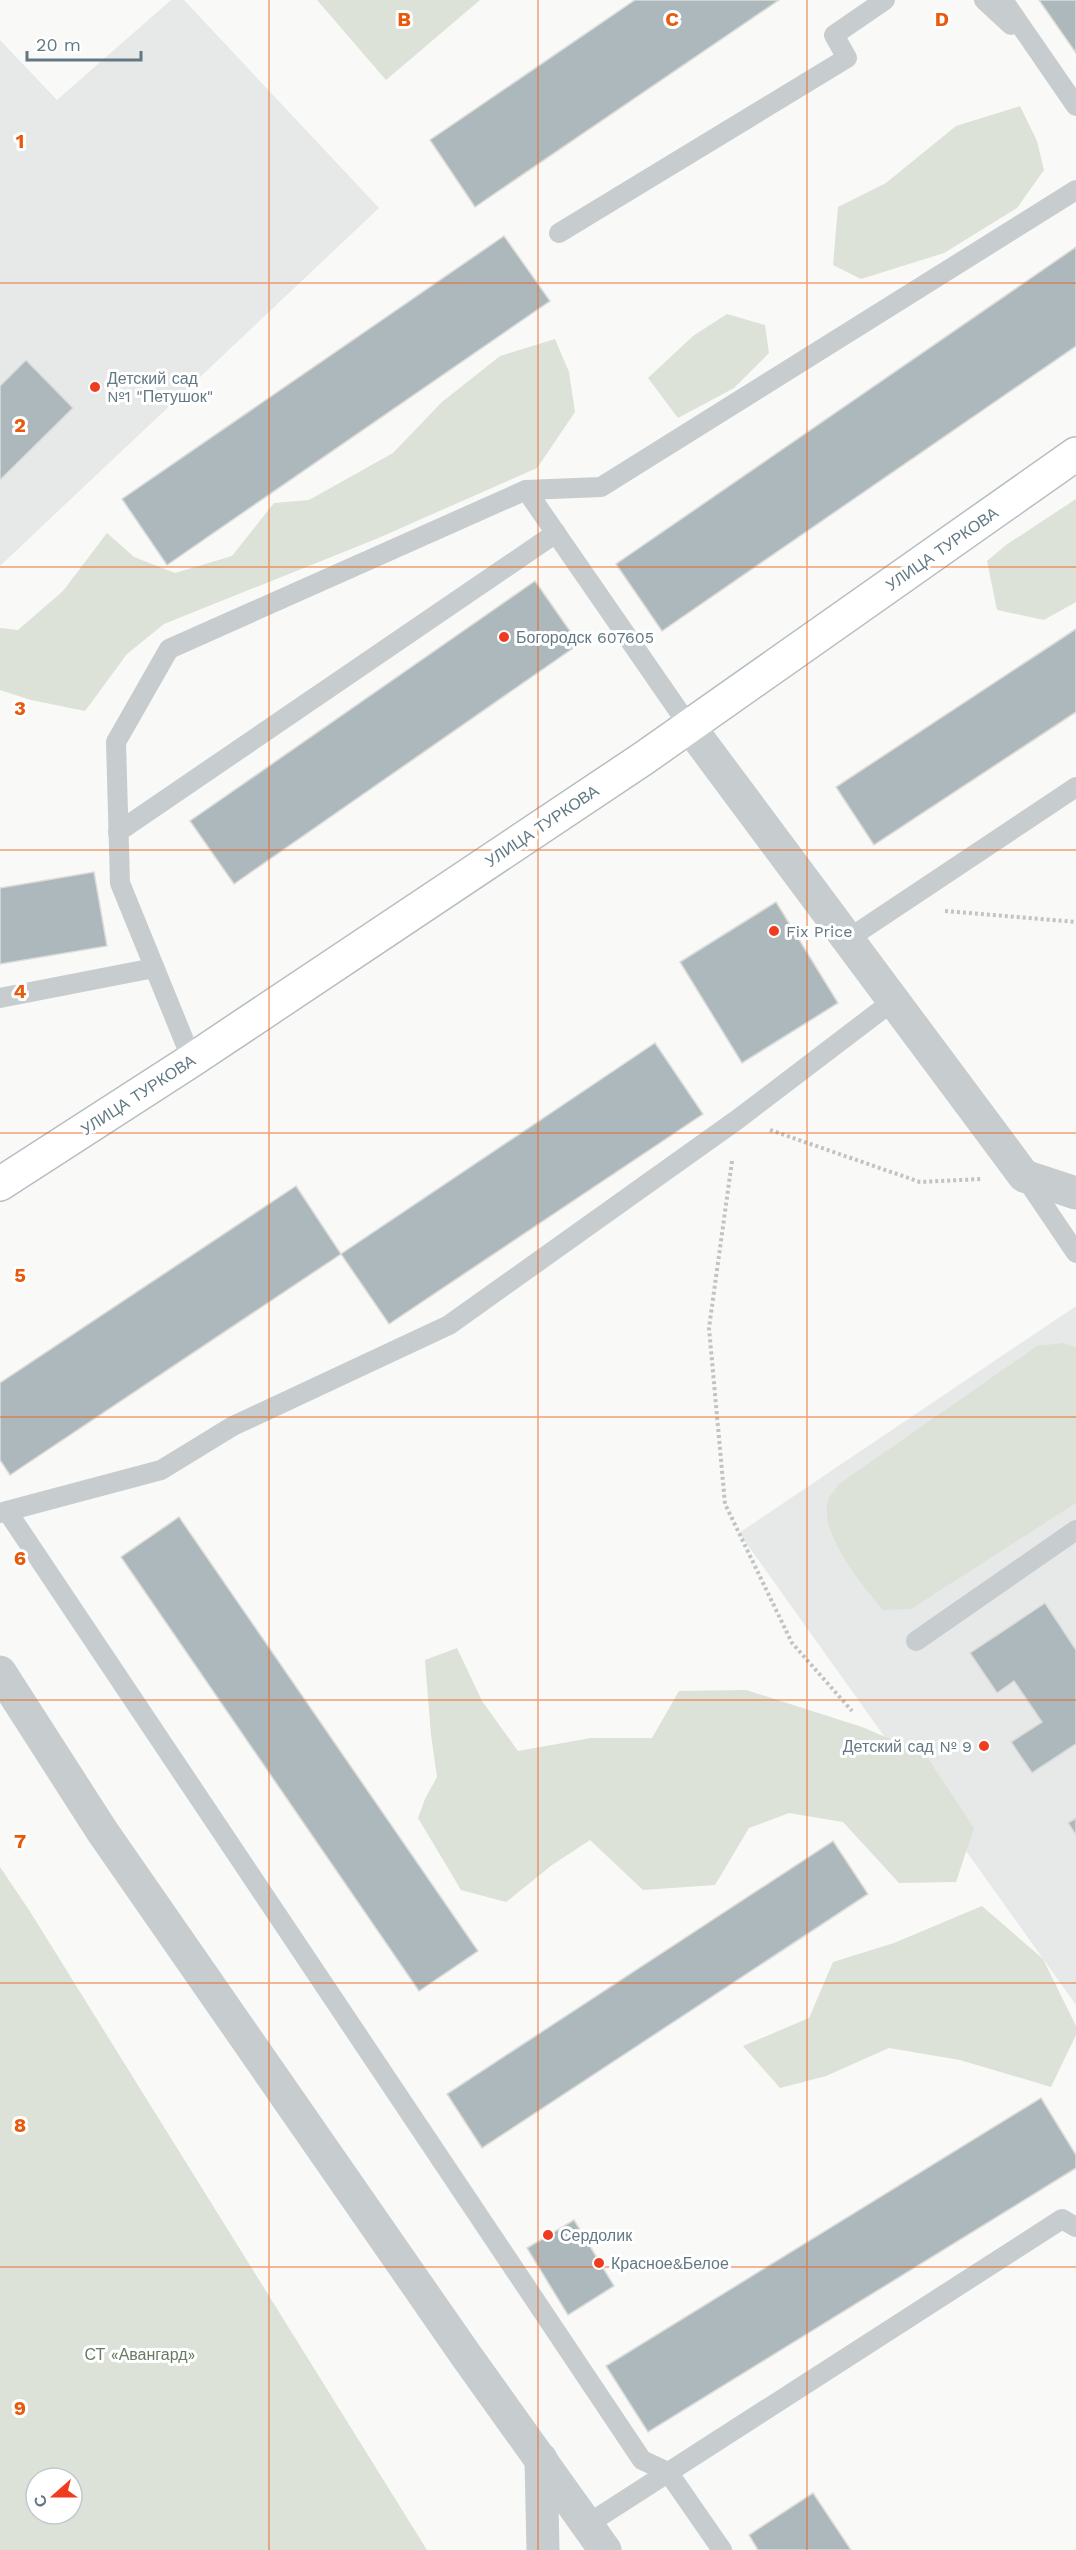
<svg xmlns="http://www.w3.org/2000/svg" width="1076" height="2550" viewBox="0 0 1076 2550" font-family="'Work Sans',sans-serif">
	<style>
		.built { fill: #e7e9e8 }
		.green { fill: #dce2d7; fill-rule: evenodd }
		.building { fill: #adb8bc; stroke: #dbdbd9; stroke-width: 1.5 }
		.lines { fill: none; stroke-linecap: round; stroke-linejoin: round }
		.secondary-casing { stroke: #b6bec2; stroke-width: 36 }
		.path { stroke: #c0c4c5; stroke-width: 4; stroke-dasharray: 3 3; stroke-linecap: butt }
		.lane { stroke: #c7cccf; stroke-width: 20 }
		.street { stroke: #c7cccf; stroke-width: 33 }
		.secondary { stroke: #fff; stroke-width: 33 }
		.grid { fill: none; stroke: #e8590c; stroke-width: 1.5; stroke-opacity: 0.55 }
		.poi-dot { fill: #ef3c21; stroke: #fff; stroke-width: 2 }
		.labels { text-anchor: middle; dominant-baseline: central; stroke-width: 6; stroke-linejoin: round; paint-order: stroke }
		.poi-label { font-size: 16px; fill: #627984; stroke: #fff; text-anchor: start }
		.street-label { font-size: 16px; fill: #627984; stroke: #fff }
		.park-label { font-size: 16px; fill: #697a62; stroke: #fff }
		.grid-label { font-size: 20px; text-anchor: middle; font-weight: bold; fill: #e8590c; stroke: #fff; stroke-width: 6; stroke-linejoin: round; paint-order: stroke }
	</style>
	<rect width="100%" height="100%" fill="#f9f9f7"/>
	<g class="built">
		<polygon points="171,0 184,0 379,208 0,566 0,40 57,100"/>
		<polygon points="1076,1306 1076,2005 739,1533"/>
	</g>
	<g class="green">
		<polygon points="317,0 480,0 386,80"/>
		<polygon points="1020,106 1037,141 1044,170 1017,208 944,253 861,279 833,265 838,207 886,183 956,126"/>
		<polygon points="727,314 765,325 769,353 734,388 678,418 648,378 693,336"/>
		<polygon points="555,339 569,372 575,412 537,468 376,539 164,624 127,654 85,711 31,700 0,690 0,628 18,630 63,591 107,533 134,557 175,573 232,556 274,503 309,500 393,453 442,402 500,356"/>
		<polygon points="1076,499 1076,602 1044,620 997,610 987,561 1006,545"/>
		<path d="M1064 1343 1076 1348V1503L911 1609 883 1610C862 1585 822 1537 827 1504 828 1497 835 1490 839 1484L1037 1346Z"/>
		<polygon points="457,1648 482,1701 518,1751 591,1738 652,1738 679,1691 746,1690 862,1727 925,1754 974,1828 956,1882 899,1883 843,1822 789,1813 749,1828 715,1885 643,1890 590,1840 552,1865 506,1902 461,1890 418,1818 425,1799 437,1777 431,1735 425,1660"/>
		<path d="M0 1867 29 1910 427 2550H0ZM36 2478H72V2514H36Z"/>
		<polygon points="982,1906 1043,1959 1076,2026 1076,2035 1051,2087 960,2060 889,2048 826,2076 780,2088 743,2046 809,2018 833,1962 894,1943"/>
	</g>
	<g class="building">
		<polygon points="635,0 779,0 475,207 430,140"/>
		<polygon points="1039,0 1076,0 1076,53"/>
		<polygon points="504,236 550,301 167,565 122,499"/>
		<polygon points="1076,247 1076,346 662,631 616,564"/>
		<polygon points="26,360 73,408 0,480 0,386"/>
		<polygon points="535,581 579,644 234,884 190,821"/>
		<polygon points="1076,629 1076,712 874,845 836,787"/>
		<polygon points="94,872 107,946 0,964 0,888"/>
		<polygon points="776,902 838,1003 742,1063 680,962"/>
		<polygon points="655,1043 703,1114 389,1324 341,1254"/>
		<polygon points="296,1186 341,1254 10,1475 0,1460 0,1383"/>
		<polygon points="179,1517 478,1951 419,1991 121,1557"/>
		<polygon points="1045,1603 1076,1650 1076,1744 1032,1773 1011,1742 1042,1722 1014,1681 997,1693 970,1653"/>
		<polygon points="1076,1818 1076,1835 1068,1823"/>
		<polygon points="833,1841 868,1894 482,2148 447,2094"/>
		<polygon points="1041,2098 1076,2155 1076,2168 648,2432 606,2366"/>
		<polygon points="574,2220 614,2286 568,2315 527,2248"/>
		<polygon points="813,2493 851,2550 758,2550 749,2535"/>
	</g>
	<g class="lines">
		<g class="secondary-casing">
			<polyline id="secondary" points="0,1184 192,1060 644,758 1076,454"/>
		</g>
		<g class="path">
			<polyline points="945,911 1076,922"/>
			<polyline points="770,1130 920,1182 981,1179"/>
			<polyline points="732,1161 709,1328 725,1504 792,1643 852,1711"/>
		</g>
		<g class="lane">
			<polyline points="984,0 1011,25"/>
			<polyline points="1003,0 1076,106"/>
			<polyline points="559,233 847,58 834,35 885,0"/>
			<polyline points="526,490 689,726"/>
			<polyline points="118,832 556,533"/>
			<polyline points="848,939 1076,787"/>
			<polyline points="0,998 154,968"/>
			<polyline points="192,1060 120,883 116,742 169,649 526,490 601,487 1076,190"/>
			<polyline points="1024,1176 1076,1253"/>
			<polyline points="7,1511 161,1470 233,1426 449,1325 738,1119 893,1001"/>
			<polyline points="0,1513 7,1511 642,2460 668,2472 722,2550"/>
			<polyline points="916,1641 1076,1530"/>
			<polyline points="588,2524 1062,2219 1076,2227"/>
		</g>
		<g class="street">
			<polyline points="689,726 1024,1176 1076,1193"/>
			<polyline points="0,1672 102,1831 465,2354 605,2550"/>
			<polyline points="541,2459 543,2550"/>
		</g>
		<use href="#secondary" class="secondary"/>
	</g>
	<path class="grid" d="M269 0V2550M538 0V2550M807 0V2550M0 283H1076M0 567H1076M0 850H1076M0 1133H1076M0 1417H1076M0 1700H1076M0 1983H1076M0 2267H1076"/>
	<g class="poi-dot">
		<circle cx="95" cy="387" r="6"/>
		<circle cx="504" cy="637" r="6"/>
		<circle cx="774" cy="931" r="6"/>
		<circle cx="984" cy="1746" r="6"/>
		<circle cx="548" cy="2235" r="6"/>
		<circle cx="599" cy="2263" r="6"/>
	</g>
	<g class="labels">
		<g class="poi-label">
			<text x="107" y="378">Детский сад<tspan x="107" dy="18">№1 "Петушок"</tspan></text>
			<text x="516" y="637">Богородск 607605</text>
			<text x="786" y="931">Fix Price</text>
			<text x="972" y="1746" text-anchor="end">Детский сад № 9</text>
			<text x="560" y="2235">Сердолик</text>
			<text x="611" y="2263">Красное&amp;Белое</text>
		</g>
		<g class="street-label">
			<text transform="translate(942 549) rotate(-35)">УЛИЦА ТУРКОВА</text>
			<text transform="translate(542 826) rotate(-34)">УЛИЦА ТУРКОВА</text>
			<text transform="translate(138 1095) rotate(-33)">УЛИЦА ТУРКОВА</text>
		</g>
		<g class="park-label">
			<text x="140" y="2354">СТ «Авангард»</text>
		</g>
	</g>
	<g class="grid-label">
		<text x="404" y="26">B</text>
		<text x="672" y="26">C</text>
		<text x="942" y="26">D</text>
		<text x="20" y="148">1</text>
		<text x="20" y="432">2</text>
		<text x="20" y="715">3</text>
		<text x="20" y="998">4</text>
		<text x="20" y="1282">5</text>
		<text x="20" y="1565">6</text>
		<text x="20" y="1848">7</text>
		<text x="20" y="2132">8</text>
		<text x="20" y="2415">9</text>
	</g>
	<g transform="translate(54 2496) rotate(249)"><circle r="28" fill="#ffffff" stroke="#c0c9ce" stroke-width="1.5"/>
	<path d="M0-4.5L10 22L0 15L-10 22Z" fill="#ef3c21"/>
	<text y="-9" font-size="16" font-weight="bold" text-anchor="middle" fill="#627984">С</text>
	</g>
	<path d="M27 51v9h114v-9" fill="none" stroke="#627984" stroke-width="3"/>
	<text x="36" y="51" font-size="18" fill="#627984" stroke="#ffffff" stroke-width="4.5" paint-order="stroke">20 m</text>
</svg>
